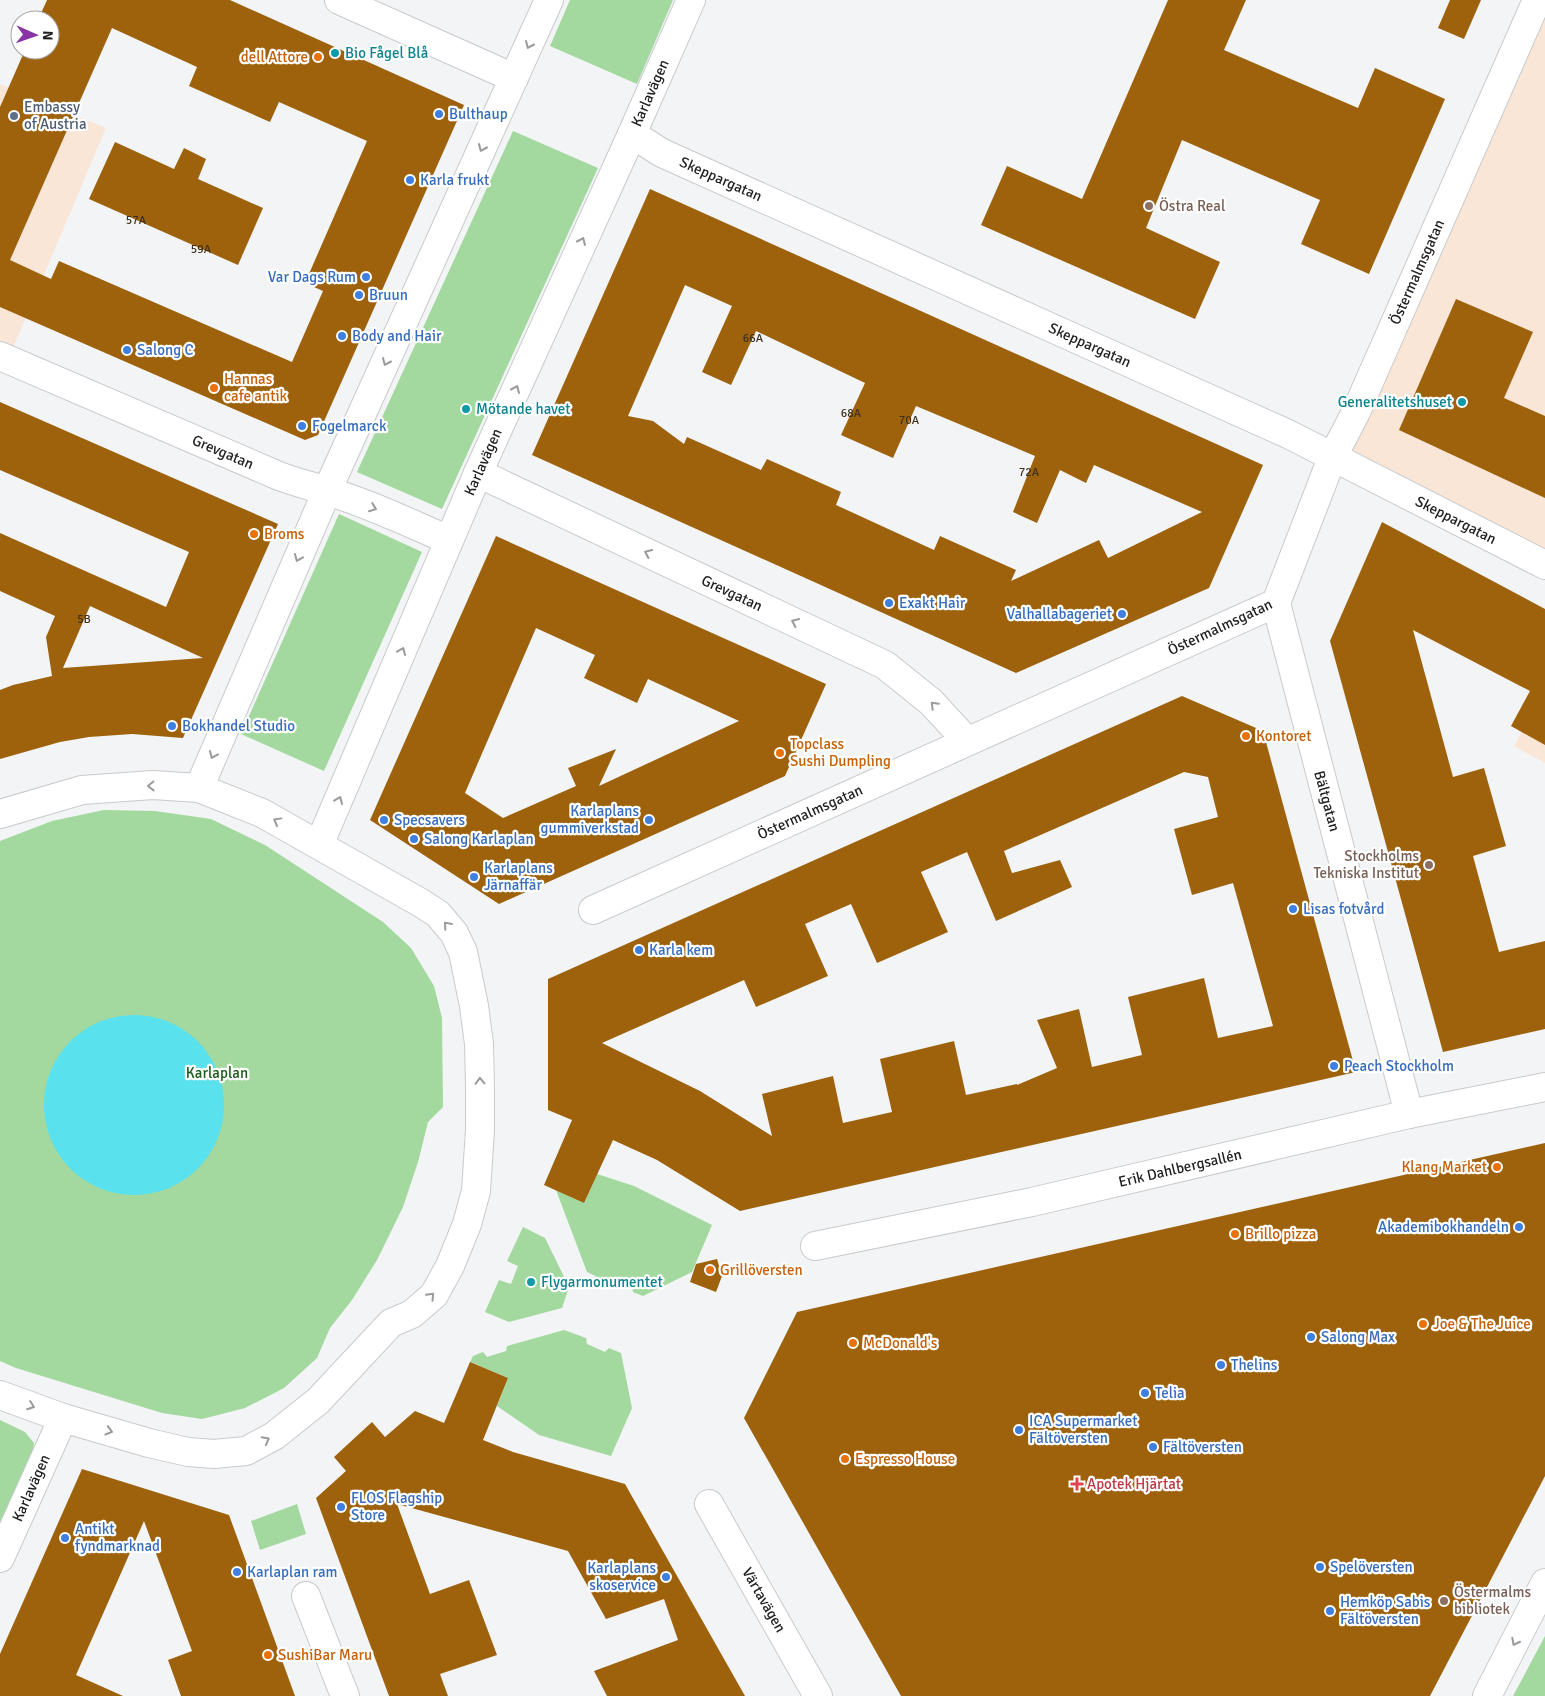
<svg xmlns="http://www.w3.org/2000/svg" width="1545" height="1696" viewBox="0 0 1545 1696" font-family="Signika,sans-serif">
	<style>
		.commercial { fill: #fae6d7 }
		.green { fill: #a3d99e }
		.water { fill: #5ae1ee }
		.building { fill: #9e620d; fill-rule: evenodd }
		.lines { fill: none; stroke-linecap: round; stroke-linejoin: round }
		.minor-casing { stroke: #c8cacc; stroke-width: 30 }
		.tertiary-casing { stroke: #c8cacc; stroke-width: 30 }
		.secondary-casing { stroke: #c8cacc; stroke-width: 30 }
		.minor { stroke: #fff; stroke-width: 28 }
		.tertiary { stroke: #fff; stroke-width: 28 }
		.secondary { stroke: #fff; stroke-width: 28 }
		.oneway { stroke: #9a9a9b }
		.culture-dot { fill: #0f9aa8; stroke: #fff; stroke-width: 2 }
		.food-dot { fill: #e8710a; stroke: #fff; stroke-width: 2 }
		.shop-dot { fill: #3f7fe0; stroke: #fff; stroke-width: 2 }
		.service-dot { fill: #5c6f8a; stroke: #fff; stroke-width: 2 }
		.education-dot { fill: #8d6e63; stroke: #fff; stroke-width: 2 }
		.health-dot { fill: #e0444e; stroke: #fff; stroke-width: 2 }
		.labels { text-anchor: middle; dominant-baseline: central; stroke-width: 4.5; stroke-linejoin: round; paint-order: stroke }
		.number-label { font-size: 12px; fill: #3f301b }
		.culture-label { font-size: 15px; fill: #0d838f; stroke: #fff; text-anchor: start }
		.food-label { font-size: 15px; fill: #c56008; stroke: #fff; text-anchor: start }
		.street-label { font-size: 15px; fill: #1f1f20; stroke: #fff }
		.service-label { font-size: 15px; fill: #4e5e75; stroke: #fff; text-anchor: start }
		.shop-label { font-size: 15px; fill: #366cbe; stroke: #fff; text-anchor: start }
		.education-label { font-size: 15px; fill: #785e54; stroke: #fff; text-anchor: start }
		.park-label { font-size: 15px; fill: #195916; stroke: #fff }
		.health-label { font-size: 15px; fill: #be3a42; stroke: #fff; text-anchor: start }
	</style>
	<rect width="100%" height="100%" fill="#f2f4f6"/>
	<g class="commercial">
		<polygon points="1545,0 1545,567 1334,463"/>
		<polygon points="0,84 106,128 10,355 0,350"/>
		<polygon points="1545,691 1545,763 1514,746"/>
	</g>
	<g class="green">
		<polygon points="570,0 673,0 637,84 550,46"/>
		<polygon points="513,131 598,168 442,509 357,472"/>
		<polygon points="339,514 422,552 324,771 241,734"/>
		<polygon points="104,810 155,811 211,819 265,845 383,922 411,948 434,986 442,1018 443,1107 428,1122 418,1162 403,1207 377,1260 352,1300 330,1328 317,1358 284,1388 245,1408 202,1419 162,1413 16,1368 0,1361 0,841 52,821"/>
		<polygon points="597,1174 634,1186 712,1225 692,1272 643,1296 633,1292 632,1286 615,1279 608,1282 587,1272 556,1190 584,1203"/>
		<polygon points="523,1227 545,1238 569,1287 562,1308 509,1322 485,1312 499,1280 511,1284 518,1266 507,1261"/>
		<polygon points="564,1330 586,1338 587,1344 605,1352 609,1348 621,1353 632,1408 611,1456 539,1435 497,1406 508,1378 470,1362 473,1356 483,1352 487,1357 506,1351 507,1346"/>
		<polygon points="0,1420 25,1432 34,1443 33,1451 0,1525"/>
		<polygon points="297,1504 306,1534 260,1550 251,1521"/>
		<polygon points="1545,1636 1545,1696 1513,1696"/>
	</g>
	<circle class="water" cx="134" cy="1105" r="90"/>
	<g class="building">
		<path d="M47 0H230L464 105 318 435 305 440 0 307V107L25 50H50V20H38ZM112 28 197 67 189 86 270 122 279 102 367 141 305 283 323 291 292 362 59 261 51 279 10 260Z"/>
		<polygon points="1168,0 1246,0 1224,50 1358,108 1375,68 1445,99 1369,274 1301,244 1320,200 1182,140 1146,228 1220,262 1195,319 981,225 1007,166 1082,199"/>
		<polygon points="1450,0 1481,0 1464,39 1438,28"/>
		<polygon points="115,142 174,169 184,148 206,159 198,179 263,208 238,265 89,199"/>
		<path d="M650 189 1263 465 1209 588 1016 673 532 455ZM685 285 732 306 702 372 731 385 756 331 865 383 841 435 893 458 916 406 1035 456 1013 512 1037 523 1060 470 1086 483 1094 465 1202 512 1108 558 1099 540 1011 581 1016 570 940 536 934 550 836 505 841 492 767 459 761 470 687 437 684 444 653 421 628 416Z"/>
		<polygon points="1456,299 1533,332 1504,398 1545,416 1545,498 1399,430"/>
		<path d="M0 402 278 524 183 738 132 734 89 737 60 742 0 759V690L13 685 52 676 46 637 55 616 0 591V533L166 607 189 552 0 470ZM90 606 203 658 63 668Z"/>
		<polygon points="1382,522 1545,609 1545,745 1511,726 1530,691 1413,630 1453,777 1484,768 1506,846 1473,856 1499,952 1545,941 1545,1029 1443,1052 1330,641"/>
		<path d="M496 536 826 684 785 776 499 904 370 820ZM536 628 595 655 584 678 637 703 648 679 739 721 599 786 616 749 568 768 576 786 503 818 465 793Z"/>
		<path d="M1182 696 1263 731 1356 1072 740 1211 657 1160 613 1140 584 1203 544 1185 572 1120 548 1110V979ZM1184 772 1208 777 1218 817 1174 829 1192 895 1233 883 1273 1026 1218 1038 1204 978 1128 997 1142 1055 1092 1067 1079 1009 1037 1020 1057 1068 1017 1085V1084L966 1095 954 1041 880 1059 892 1112 843 1123 833 1076 762 1094 772 1136 700 1091 602 1043 744 980 756 1007 828 976 805 924 851 904 877 963 948 932 921 872 967 852 996 921 1072 887 1060 860 1012 873 1004 851Z"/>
		<polygon points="1545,1143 1545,1476 1430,1696 901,1696 744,1418 797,1312"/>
		<polygon points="717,1259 722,1276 716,1292 690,1282 696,1264"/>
		<polygon points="470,1362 508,1378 483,1440 513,1452 625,1484 745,1696 607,1696 594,1671 678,1640 664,1599 606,1619 568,1551 397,1504 430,1594 469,1580 497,1655 440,1674 448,1696 389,1696 316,1498 346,1471 334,1457 372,1422 385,1437 415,1411 444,1423"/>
		<polygon points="82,1469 229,1515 295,1696 181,1696 168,1660 192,1651 144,1521 76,1675 123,1696 0,1696 0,1654"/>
	</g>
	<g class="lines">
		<g class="minor-casing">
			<g id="minor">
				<polyline points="339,0 514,78"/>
				<polyline points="632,134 662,153 1288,434 1545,565"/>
				<path d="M0 356 279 476C295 482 311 486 327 491 368 503 409 523 449 540"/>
				<polyline points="478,473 885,665 931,702 967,741"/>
				<polyline points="1276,603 1409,1114"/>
				<polyline points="593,910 1276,603 1332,458 1355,414 1537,0"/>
				<polyline points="815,1246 1032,1202 1409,1114 1545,1087"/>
				<polyline points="709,1504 818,1696"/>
				<polyline points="0,1558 63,1418"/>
				<polyline points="306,1596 345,1696"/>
			</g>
		</g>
		<g class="tertiary-casing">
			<g id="tertiary">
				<polyline points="199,788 327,491 549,0"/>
				<polyline points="0,814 82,790 153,785 199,788 262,813 421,903 438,914 454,933 463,952 474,1006 479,1044 480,1085 480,1130 476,1191 467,1224 450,1266 434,1295 412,1314 391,1323 318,1401 274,1436 246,1451 214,1454 188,1452 149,1443 63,1418 0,1395"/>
				<polyline points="319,845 478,473 632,134 691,0"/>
			</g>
		</g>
		<g class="secondary-casing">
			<polyline id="secondary" points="1487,1696 1545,1583"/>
		</g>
		<use href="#minor" class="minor"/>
		<use href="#tertiary" class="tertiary"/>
		<use href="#secondary" class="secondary"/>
	</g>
	<defs><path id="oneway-chevron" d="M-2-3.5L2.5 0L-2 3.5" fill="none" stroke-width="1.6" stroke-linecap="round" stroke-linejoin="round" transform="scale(1.25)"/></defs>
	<g class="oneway">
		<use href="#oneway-chevron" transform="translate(529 45) rotate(114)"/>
		<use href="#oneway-chevron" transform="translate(482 148) rotate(114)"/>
		<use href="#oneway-chevron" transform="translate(582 241) rotate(-66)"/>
		<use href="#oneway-chevron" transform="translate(386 362) rotate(114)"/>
		<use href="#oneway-chevron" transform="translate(516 389) rotate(-66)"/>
		<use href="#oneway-chevron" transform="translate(373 508) rotate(21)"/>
		<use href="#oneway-chevron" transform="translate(648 553) rotate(-155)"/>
		<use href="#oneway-chevron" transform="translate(298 558) rotate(113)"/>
		<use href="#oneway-chevron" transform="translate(795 622) rotate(-155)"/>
		<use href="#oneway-chevron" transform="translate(402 651) rotate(-67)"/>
		<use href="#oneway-chevron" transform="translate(934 705) rotate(-135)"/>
		<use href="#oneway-chevron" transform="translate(213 755) rotate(113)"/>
		<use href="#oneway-chevron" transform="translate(151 786) rotate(179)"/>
		<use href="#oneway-chevron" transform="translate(339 800) rotate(-67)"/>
		<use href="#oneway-chevron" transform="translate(277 821) rotate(-151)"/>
		<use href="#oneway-chevron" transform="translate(447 925) rotate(-131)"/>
		<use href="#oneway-chevron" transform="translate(480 1081) rotate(-92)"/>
		<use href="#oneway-chevron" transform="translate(431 1296) rotate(-47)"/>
		<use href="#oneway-chevron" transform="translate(31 1406) rotate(20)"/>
		<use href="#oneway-chevron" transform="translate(109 1431) rotate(16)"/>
		<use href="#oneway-chevron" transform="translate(266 1440) rotate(-28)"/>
		<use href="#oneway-chevron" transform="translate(1515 1642) rotate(117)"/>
	</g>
	<g class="culture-dot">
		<circle cx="335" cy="53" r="5"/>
		<circle cx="1462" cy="402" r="5"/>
		<circle cx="466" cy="409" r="5"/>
		<circle cx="531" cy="1282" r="5"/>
	</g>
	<g class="food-dot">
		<circle cx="318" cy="57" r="5"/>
		<circle cx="214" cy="388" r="5"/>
		<circle cx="254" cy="534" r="5"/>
		<circle cx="1246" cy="736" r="5"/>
		<circle cx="780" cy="753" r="5"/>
		<circle cx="1497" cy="1167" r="5"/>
		<circle cx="1235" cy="1234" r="5"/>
		<circle cx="710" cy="1270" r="5"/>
		<circle cx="1423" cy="1324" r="5"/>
		<circle cx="853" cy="1343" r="5"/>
		<circle cx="845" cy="1459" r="5"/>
		<circle cx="268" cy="1655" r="5"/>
	</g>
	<g class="shop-dot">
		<circle cx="439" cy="114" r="5"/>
		<circle cx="410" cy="180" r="5"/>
		<circle cx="366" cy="277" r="5"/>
		<circle cx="359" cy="295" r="5"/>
		<circle cx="342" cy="336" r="5"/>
		<circle cx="127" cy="350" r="5"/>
		<circle cx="302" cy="426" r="5"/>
		<circle cx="889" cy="603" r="5"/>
		<circle cx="1122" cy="614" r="5"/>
		<circle cx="172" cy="726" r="5"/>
		<circle cx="384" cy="820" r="5"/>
		<circle cx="649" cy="820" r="5"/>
		<circle cx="414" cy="839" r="5"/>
		<circle cx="474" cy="877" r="5"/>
		<circle cx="1293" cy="909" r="5"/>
		<circle cx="639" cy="950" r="5"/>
		<circle cx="1334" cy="1066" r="5"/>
		<circle cx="1519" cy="1227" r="5"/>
		<circle cx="1311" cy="1337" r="5"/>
		<circle cx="1221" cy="1365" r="5"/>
		<circle cx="1145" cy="1393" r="5"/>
		<circle cx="1019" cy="1430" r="5"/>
		<circle cx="1153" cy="1447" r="5"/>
		<circle cx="341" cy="1507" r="5"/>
		<circle cx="65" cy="1538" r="5"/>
		<circle cx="1320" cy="1567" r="5"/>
		<circle cx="237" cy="1572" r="5"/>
		<circle cx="666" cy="1577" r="5"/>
		<circle cx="1330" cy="1611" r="5"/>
	</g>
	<circle class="service-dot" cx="14" cy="116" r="5"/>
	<g class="education-dot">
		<circle cx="1149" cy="206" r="5"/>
		<circle cx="1429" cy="865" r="5"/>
		<circle cx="1444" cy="1601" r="5"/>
	</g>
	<path class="health-dot" d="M1074.5 1476.5h5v5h5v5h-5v5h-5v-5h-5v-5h5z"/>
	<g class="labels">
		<g class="number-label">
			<text x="136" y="220">57A</text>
			<text x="201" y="249">59A</text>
			<text x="753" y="338">66A</text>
			<text x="851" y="413">68A</text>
			<text x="909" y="420">70A</text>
			<text x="1029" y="472">72A</text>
			<text x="84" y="619">5B</text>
		</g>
		<g class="culture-label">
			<text x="345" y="53">Bio Fågel Blå</text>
			<text x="1452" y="402" text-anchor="end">Generalitetshuset</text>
			<text x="476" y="409">Mötande havet</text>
			<text x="541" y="1282">Flygarmonumentet</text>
		</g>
		<g class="food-label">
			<text x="308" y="57" text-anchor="end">dell Attore</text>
			<text x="224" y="379">Hannas<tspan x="224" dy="17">cafe antik</tspan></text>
			<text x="264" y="534">Broms</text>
			<text x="1256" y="736">Kontoret</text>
			<text x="790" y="744">Topclass<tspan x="790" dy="17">Sushi Dumpling</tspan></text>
			<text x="1487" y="1167" text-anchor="end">Klang Market</text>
			<text x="1245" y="1234">Brillo pizza</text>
			<text x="720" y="1270">Grillöversten</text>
			<text x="1433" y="1324">Joe &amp; The Juice</text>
			<text x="863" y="1343">McDonald's</text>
			<text x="855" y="1459">Espresso House</text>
			<text x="278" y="1655">SushiBar Maru</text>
		</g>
		<g class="street-label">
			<text transform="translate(650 93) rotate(-66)">Karlavägen</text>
			<text transform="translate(721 179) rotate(24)">Skeppargatan</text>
			<text transform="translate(1417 272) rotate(-66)">Östermalmsgatan</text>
			<text transform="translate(1090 345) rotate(24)">Skeppargatan</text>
			<text transform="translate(223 452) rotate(23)">Grevgatan</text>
			<text transform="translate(483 462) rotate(-66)">Karlavägen</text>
			<text transform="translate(1456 520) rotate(27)">Skeppargatan</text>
			<text transform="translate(732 593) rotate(25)">Grevgatan</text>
			<text transform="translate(1220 627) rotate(-25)">Östermalmsgatan</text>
			<text transform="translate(1327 801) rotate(75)">Bältgatan</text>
			<text transform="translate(810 812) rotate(-24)">Östermalmsgatan</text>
			<text transform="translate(1180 1168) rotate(-13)">Erik Dahlbergsallén</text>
			<text transform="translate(31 1488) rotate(-66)">Karlavägen</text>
			<text transform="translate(764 1600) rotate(60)">Värtavägen</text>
		</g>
		<g class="service-label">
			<text x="24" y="107">Embassy<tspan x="24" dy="17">of Austria</tspan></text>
		</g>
		<g class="shop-label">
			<text x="449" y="114">Bulthaup</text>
			<text x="420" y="180">Karla frukt</text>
			<text x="356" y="277" text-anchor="end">Var Dags Rum</text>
			<text x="369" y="295">Bruun</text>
			<text x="352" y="336">Body and Hair</text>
			<text x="137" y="350">Salong C</text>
			<text x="312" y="426">Fogelmarck</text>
			<text x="899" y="603">Exakt Hair</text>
			<text x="1112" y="614" text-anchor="end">Valhallabageriet</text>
			<text x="182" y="726">Bokhandel Studio</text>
			<text x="639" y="811" text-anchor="end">Karlaplans<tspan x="639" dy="17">gummiverkstad</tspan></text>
			<text x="394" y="820">Specsavers</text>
			<text x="424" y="839">Salong Karlaplan</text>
			<text x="484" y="868">Karlaplans<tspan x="484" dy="17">Järnaffär</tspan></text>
			<text x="1303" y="909">Lisas fotvård</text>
			<text x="649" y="950">Karla kem</text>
			<text x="1344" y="1066">Peach Stockholm</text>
			<text x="1509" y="1227" text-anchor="end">Akademibokhandeln</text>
			<text x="1321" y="1337">Salong Max</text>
			<text x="1231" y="1365">Thelins</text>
			<text x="1155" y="1393">Telia</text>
			<text x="1029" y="1421">ICA Supermarket<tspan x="1029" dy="17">Fältöversten</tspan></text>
			<text x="1163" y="1447">Fältöversten</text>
			<text x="351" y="1498">FLOS Flagship<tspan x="351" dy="17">Store</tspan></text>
			<text x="75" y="1529">Antikt<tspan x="75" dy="17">fyndmarknad</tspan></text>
			<text x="1330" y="1567">Spelöversten</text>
			<text x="656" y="1568" text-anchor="end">Karlaplans<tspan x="656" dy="17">skoservice</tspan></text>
			<text x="247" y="1572">Karlaplan ram</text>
			<text x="1340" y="1602">Hemköp Sabis<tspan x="1340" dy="17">Fältöversten</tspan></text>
		</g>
		<g class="education-label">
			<text x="1159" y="206">Östra Real</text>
			<text x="1419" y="856" text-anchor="end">Stockholms<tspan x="1419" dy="17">Tekniska Institut</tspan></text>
			<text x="1454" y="1592">Östermalms<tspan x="1454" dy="17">bibliotek</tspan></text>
		</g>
		<g class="park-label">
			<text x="217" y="1073">Karlaplan</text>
		</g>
		<g class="health-label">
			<text x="1087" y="1484">Apotek Hjärtat</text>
		</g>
	</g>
	<g transform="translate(35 35) rotate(92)"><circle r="24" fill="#ffffff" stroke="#a5a5a6"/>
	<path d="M0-4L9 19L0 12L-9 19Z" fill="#8735a4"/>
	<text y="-8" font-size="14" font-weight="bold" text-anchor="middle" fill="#1f1f20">N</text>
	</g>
</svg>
